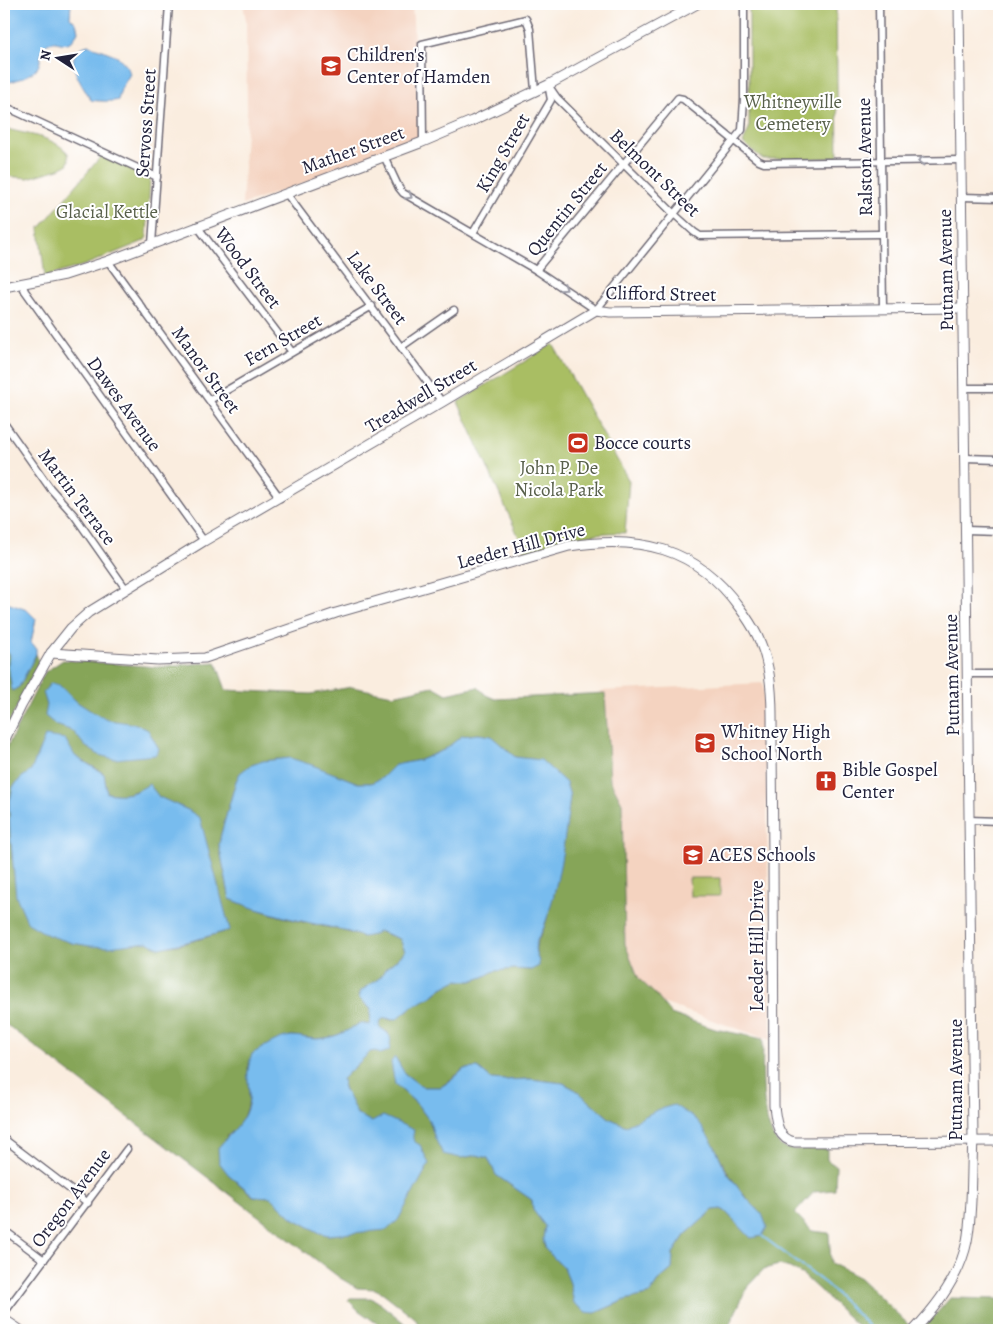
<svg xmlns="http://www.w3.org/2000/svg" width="1003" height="1334" viewBox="0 0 1003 1334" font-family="Alegreya,serif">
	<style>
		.built { fill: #f4d3c0 }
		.green { fill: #a9be63; stroke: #66704f }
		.forest { fill: #86a559; stroke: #54644a; fill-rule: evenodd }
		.water { fill: #78bcee; stroke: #4d6f94 }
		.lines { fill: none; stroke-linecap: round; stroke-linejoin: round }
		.stream { stroke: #78bcee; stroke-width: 2 }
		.street-casing { stroke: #6e6974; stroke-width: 9 }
		.secondary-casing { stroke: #6e6974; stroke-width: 11 }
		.primary-casing { stroke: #6e6974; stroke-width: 12 }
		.street { stroke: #fff; stroke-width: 6 }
		.secondary { stroke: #fff; stroke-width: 9 }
		.primary { stroke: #fff; stroke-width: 10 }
		.oneway { stroke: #9c9ca7 }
		.labels { text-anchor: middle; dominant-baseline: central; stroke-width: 4; stroke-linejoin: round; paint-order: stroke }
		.poi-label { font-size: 19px; fill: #22223b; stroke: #fff; text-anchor: start }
		.park-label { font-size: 19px; fill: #58604b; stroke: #fff }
		.street-label { font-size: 19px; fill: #22223b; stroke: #fff }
	</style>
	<rect width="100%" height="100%" fill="#fff"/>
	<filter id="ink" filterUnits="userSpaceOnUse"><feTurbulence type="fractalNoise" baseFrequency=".02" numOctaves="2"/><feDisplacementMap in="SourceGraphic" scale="10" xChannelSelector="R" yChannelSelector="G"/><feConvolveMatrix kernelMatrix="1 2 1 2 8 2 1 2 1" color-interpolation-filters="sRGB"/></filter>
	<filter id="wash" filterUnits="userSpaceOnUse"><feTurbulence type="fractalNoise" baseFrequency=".0096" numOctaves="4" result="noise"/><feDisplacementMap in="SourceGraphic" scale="20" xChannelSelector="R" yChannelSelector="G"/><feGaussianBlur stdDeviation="1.12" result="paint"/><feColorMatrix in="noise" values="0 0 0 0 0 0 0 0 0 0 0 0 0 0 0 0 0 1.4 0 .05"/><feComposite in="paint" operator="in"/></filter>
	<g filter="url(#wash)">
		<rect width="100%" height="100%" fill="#faeddf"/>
		<g class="built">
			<polygon points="243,4 412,4 420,143 242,205 247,111 246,20"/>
			<polygon points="763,683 765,711 771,1040 618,988 601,691"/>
		</g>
		<g class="green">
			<polygon points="749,4 836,4 838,158 763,159 743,143 749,129"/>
			<path d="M4 128C26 135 51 135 68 153L69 161 67 165 59 169 28 178 4 176Z"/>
			<polygon points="103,154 150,177 147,237 144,241 85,265 45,277 39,229"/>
			<path d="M553 344 629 481 625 533C590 531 558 542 525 551L458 402Z"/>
			<polygon points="689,878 720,878 720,896 690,896"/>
		</g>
		<g class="forest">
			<polygon points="4,650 10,654 19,687 36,654 39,662 4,733"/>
			<path d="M63 660 158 667 216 662 226 690 311 694 352 687 393 695 433 686 447 694 478 687 486 695 495 699 605 693 610 780 622 803 625 944 639 979 656 995 671 1014 715 1029 763 1039C763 1063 758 1138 785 1148 793 1151 817 1149 827 1149V1160L836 1166 835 1190 814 1192 795 1213 812 1231 829 1233 831 1263 860 1278 911 1327 908 1330H862L803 1275 790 1268 779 1265 764 1269 748 1286 727 1330H421L415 1318 383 1293 375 1289 357 1288 340 1278 4 1023V753L45 672ZM478 734 491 736 515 757 524 759 531 758 566 783 570 796C565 839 557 883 545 925 540 941 531 944 539 961L531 970 514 969 494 971 483 977 471 981 457 980 446 985 431 997 418 1002 406 1012 391 1020 385 1018 381 1020 379 1027 389 1033 375 1051 370 1052 342 1079C344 1088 351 1108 358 1114 371 1125 397 1132 412 1139L414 1142 363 1231 328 1235 320 1233 293 1218 271 1197 253 1196 228 1174 227 1136 237 1128 243 1118 249 1100 248 1067 252 1054 291 1036 316 1039 331 1037 348 1031 360 1023 371 1025V1009L359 998 361 991 381 977 385 969 400 957 405 951 400 939 378 931 363 937C338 928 312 925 286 918 267 913 248 906 230 899L219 845 221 834 236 781 249 766 277 759 339 776 358 783H371L382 778 395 765 420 760 444 750 462 736ZM40 748C64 754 85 759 104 774L107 793 123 795 139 790 188 810 230 930C208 936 186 945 163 947 156 948 151 942 145 942 118 944 100 948 72 943L12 859 9 806 13 787 21 778 31 772ZM395 1057 405 1074 422 1087H441L464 1069 478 1068 491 1079 504 1080 530 1079 563 1083 576 1090 609 1118 626 1126 641 1119 714 1145C728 1175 738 1191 762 1214L751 1238 725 1211 721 1209 713 1210 685 1235 673 1253 672 1269 657 1282 650 1294 625 1300 595 1313 574 1303C572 1292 571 1279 564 1269 552 1248 539 1258 545 1226L533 1210 532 1200 496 1175 488 1158 477 1155 461 1158 435 1138 429 1120 417 1104 395 1084Z"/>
			<polygon points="350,1298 371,1298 377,1301 408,1326 410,1330 386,1330 358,1310 348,1300"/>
			<polygon points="950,1298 999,1299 999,1330 922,1330"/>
		</g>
		<g class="water">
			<path d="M14 4H71L70 17 76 23 78 31 74 39 68 43C62 45 57 41 52 42 40 45 42 56 39 65 35 75 13 82 4 83V13Z"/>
			<path d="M88 45C104 51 125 55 130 74L121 89 118 100C114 102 94 101 91 100 82 85 58 53 88 45Z"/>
			<polygon points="4,602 27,610 36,619 31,642 36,648 36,654 19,687 12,691 8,664 10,654 4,650"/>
			<polygon points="51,683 59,685 77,702 94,713 108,720 136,724 148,730 159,749 155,755 114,759 99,755 85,746 73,731 56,725 45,716 47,705 43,692"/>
			<path d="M478 734 491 736 515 757 541 760 566 783 570 796C565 839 559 886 544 927 542 933 537 938 536 944 533 953 540 958 539 966L531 970 514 969 494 971 483 977 471 981 457 980 440 989 431 997 411 1007 397 1019 385 1018 381 1020 379 1027C391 1035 392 1036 389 1051L380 1054 375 1051 370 1052 342 1079 344 1088 357 1114 372 1122 383 1116 414 1130C412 1139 412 1141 420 1145L429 1164 398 1220 387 1230 328 1235 320 1233 293 1218 271 1197 254 1196 228 1174 219 1162 218 1148C231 1132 246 1122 249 1100 250 1094 248 1087 248 1081 247 1071 249 1063 252 1054 264 1047 278 1037 292 1036 300 1036 308 1039 316 1039 332 1039 347 1032 360 1023L370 1025 371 1009 359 998 361 991 381 977 385 969 400 957 405 951 400 939 379 931 373 935 363 937 343 930 288 918 253 908 230 899 219 845 221 834 236 781 240 773 249 766 263 761 290 758 312 765 358 783H371L382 778 395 765 420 760 444 750 462 736Z"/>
			<path d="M45 736 65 739 75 756 104 774 107 793C125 796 134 794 149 784L159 797 188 810 200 818 230 930 191 941 160 948 147 942 109 947 90 946 72 943 48 935 28 923 16 896 10 832 9 806 13 787 21 778 31 771Z"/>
			<polygon points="395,1057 405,1074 422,1087 441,1087 453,1079 464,1069 478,1068 491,1079 504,1080 530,1079 563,1083 576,1090 609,1118 626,1126 657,1110 674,1105 697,1120 714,1145 726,1171 744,1196 762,1214 767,1227 762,1236 751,1238 725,1211 721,1209 713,1210 685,1235 673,1253 672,1269 657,1282 650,1294 625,1300 595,1313 586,1312 574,1303 570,1283 564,1268 546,1250 543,1239 545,1226 533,1210 532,1200 496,1175 488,1158 477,1155 461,1158 443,1154 435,1138 429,1120 417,1104 395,1084 391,1062"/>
		</g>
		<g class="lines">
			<polyline class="stream" points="762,1236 826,1284 873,1330"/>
		</g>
	</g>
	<g filter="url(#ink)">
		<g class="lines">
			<g class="street-casing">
				<g id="street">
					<polyline points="879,4 883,309"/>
					<polyline points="548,85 557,98 674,214 694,232 700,236 881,234"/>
					<polyline points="4,106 157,177"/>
					<polyline points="423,142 422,44 526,19 530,29 535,91"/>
					<polyline points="384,156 399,188 403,193 536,270 596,310 742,130 744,99 744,4"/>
					<polyline points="286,193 442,402"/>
					<polyline points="962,197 999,198"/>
					<polyline points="197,226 292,352"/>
					<polyline points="473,233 551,100 549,89"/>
					<polyline points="152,244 169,4"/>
					<polyline points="108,261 280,498"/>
					<polyline points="536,270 678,98 683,99 759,161 764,163 961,160"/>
					<polyline points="22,284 25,291 204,541"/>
					<polyline points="401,347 454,310"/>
					<polyline points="964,388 999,388"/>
					<polyline points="210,400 372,306"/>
					<polyline points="4,423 50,488 74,515 126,589"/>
					<polyline points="965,458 999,459"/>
					<polyline points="966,530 999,531"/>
					<polyline points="968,674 999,674"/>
					<polyline points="969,820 999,821"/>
					<polyline points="4,1055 4,1059"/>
					<polyline points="4,1139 88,1203"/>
					<polyline points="4,1230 44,1260"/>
					<polyline points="4,1313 127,1149"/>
				</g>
			</g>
			<g class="secondary-casing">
				<g id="secondary">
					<polyline points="4,287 65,275 108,261 420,143 472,121 548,85 697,4"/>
					<path d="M51 653 158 660 205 658 336 613 569 546C639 535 696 547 739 607 754 627 763 643 768 668 773 693 772 721 772 747 772 783 773 820 773 856 773 939 774 1022 774 1106 776 1121 777 1139 795 1142L999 1141"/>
					<polyline points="4,741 21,706 51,653 71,628 89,612 204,541 442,402 596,310 610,312 963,308"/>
					<path d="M914 1330C938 1305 960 1276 967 1241 973 1209 971 1173 973 1140L959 4"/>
				</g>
			</g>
			<g class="primary-casing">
				<polyline id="primary" points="4,1320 19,1330"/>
			</g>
			<use href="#street" class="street"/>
			<use href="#secondary" class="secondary"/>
			<use href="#primary" class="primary"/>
		</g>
		<defs><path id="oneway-chevron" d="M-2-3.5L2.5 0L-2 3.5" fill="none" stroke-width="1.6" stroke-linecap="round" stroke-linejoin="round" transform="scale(1.25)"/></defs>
		<g class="oneway">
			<use href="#oneway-chevron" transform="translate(921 161) rotate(179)"/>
			<use href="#oneway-chevron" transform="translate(409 196) rotate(32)"/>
			<use href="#oneway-chevron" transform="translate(564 288) rotate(33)"/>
		</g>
	</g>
	<defs>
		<g id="school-square" transform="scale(1.125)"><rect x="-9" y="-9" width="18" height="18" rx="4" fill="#c8321e" stroke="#fff"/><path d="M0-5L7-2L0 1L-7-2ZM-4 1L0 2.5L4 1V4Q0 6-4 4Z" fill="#fff"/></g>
		<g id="stadium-square" transform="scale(1.125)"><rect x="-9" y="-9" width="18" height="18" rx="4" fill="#c8321e" stroke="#fff"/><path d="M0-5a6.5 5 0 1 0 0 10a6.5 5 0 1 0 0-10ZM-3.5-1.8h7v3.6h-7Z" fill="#fff"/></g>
		<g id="church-square" transform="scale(1.125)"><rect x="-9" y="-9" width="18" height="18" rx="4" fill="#c8321e" stroke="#fff"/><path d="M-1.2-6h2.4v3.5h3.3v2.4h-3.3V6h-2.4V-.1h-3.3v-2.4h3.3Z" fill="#fff"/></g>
	</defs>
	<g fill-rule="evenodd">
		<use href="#school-square" x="331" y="66"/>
		<use href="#stadium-square" x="578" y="443"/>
		<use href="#school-square" x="705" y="743"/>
		<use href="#church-square" x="826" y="781"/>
		<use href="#school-square" x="693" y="855"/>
	</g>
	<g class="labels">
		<g class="poi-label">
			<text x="347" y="55">Children's<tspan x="347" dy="22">Center of Hamden</tspan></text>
			<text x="594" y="443">Bocce courts</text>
			<text x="721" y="732">Whitney High<tspan x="721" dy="22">School North</tspan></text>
			<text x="842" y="770">Bible Gospel<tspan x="842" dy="22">Center</tspan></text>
			<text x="709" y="855">ACES Schools</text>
		</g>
		<g class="park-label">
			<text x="793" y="102">Whitneyville<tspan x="793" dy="22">Cemetery</tspan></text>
			<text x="107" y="212">Glacial Kettle</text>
			<text x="559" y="468">John P. De<tspan x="559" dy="22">Nicola Park</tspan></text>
		</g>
		<g class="street-label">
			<text transform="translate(146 123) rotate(-86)">Servoss Street</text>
			<text transform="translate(353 150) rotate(-20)">Mather Street</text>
			<text transform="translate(503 153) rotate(-60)">King Street</text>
			<text transform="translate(865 157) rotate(-91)">Ralston Avenue</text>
			<text transform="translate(655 173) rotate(44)">Belmont Street</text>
			<text transform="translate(567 209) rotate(-51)">Quentin Street</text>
			<text transform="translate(248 268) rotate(53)">Wood Street</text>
			<text transform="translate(946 270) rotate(-91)">Putnam Avenue</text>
			<text transform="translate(377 288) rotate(53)">Lake Street</text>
			<text transform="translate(661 294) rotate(1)">Clifford Street</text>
			<text transform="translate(283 340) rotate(-30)">Fern Street</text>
			<text transform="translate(206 370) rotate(54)">Manor Street</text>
			<text transform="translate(421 396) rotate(-31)">Treadwell Street</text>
			<text transform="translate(124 404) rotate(54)">Dawes Avenue</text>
			<text transform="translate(77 497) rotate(53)">Martin Terrace</text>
			<text transform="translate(521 546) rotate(-15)">Leeder Hill Drive</text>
			<text transform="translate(952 675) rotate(-91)">Putnam Avenue</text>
			<text transform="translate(757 946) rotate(-90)">Leeder Hill Drive</text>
			<text transform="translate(956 1080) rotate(-90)">Putnam Avenue</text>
			<text transform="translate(71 1198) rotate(-53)">Oregon Avenue</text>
		</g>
	</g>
	<rect width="1003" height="1334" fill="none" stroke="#fff" stroke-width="20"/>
	<g transform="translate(58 58) rotate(282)" stroke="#ffffff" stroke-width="4" paint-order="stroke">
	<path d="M0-4L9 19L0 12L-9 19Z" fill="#22223b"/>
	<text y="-8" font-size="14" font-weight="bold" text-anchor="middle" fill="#22223b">N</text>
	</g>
</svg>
